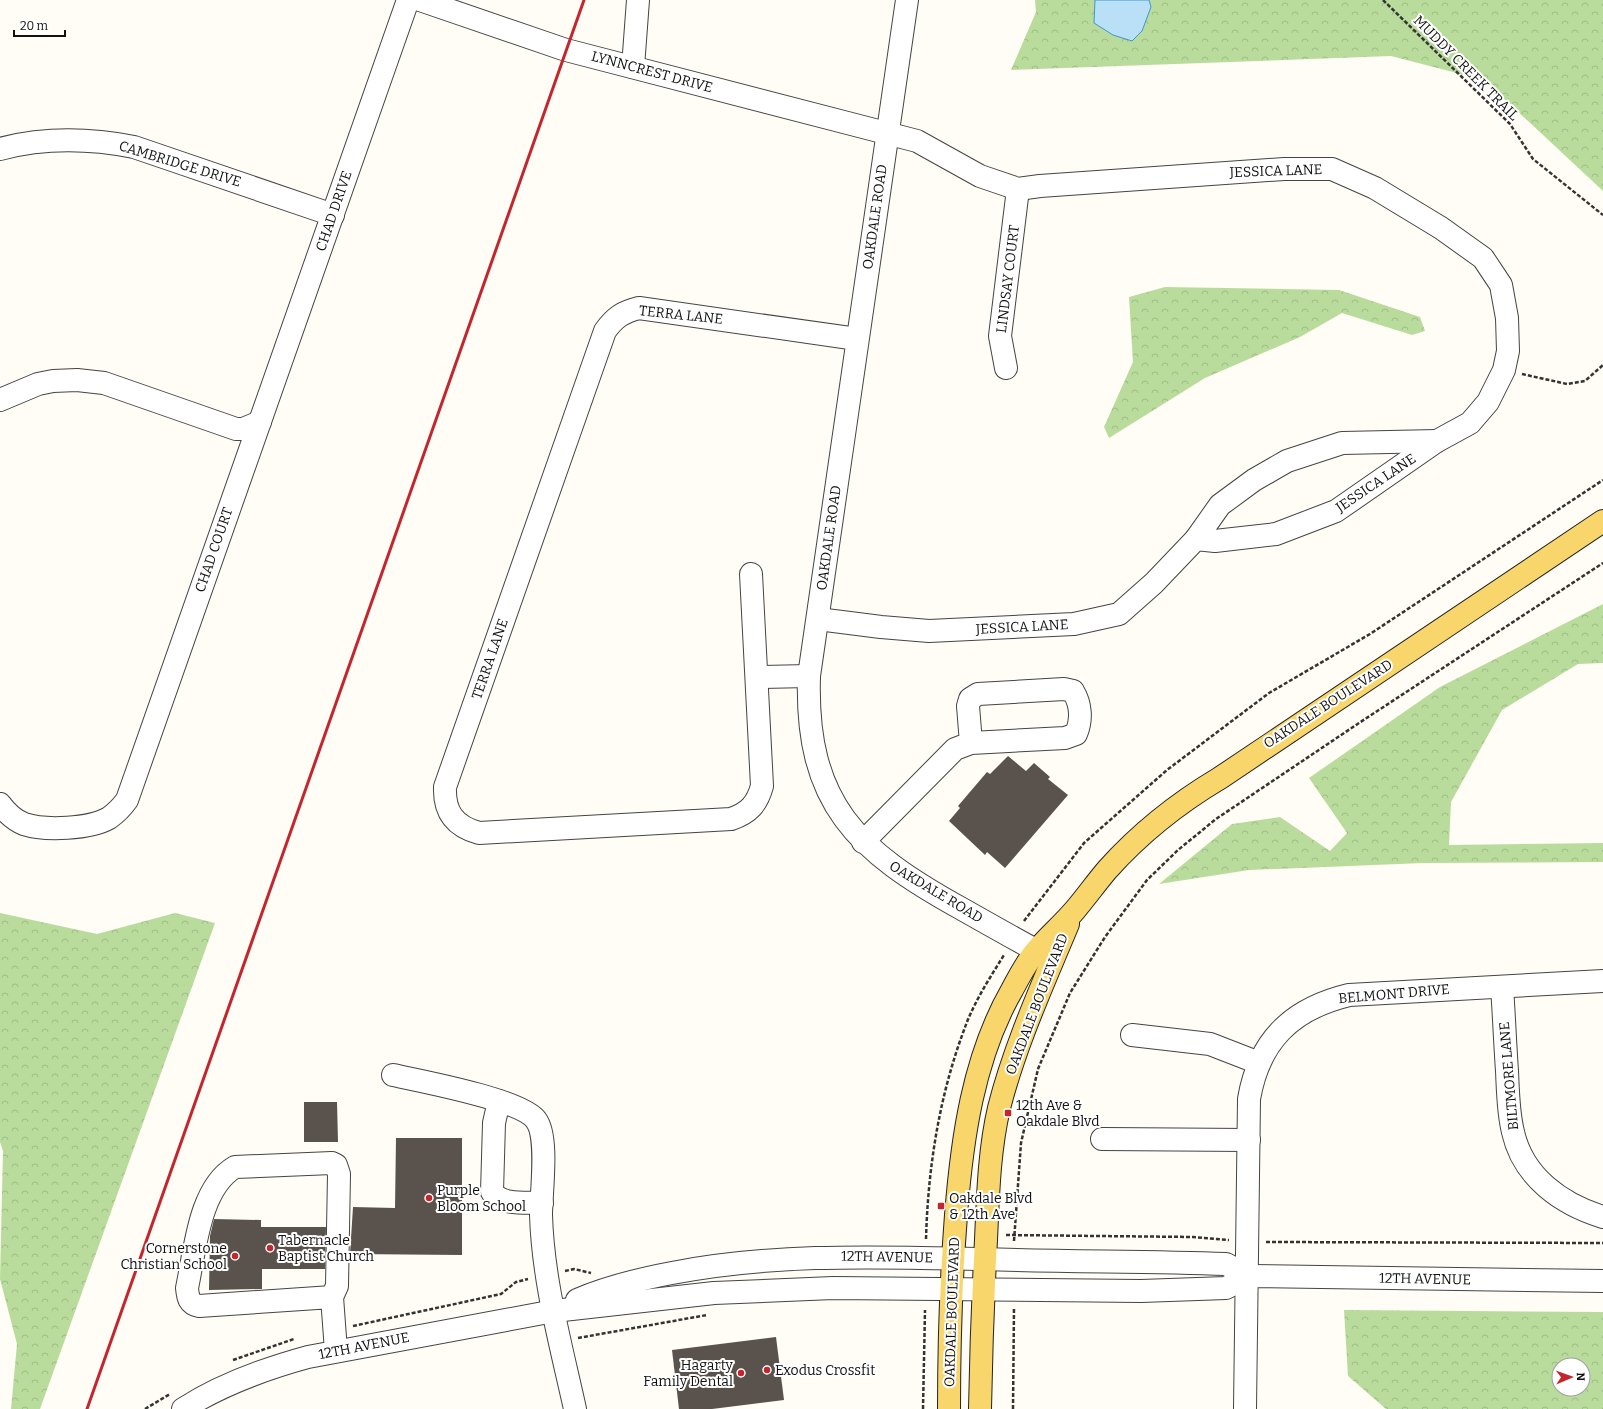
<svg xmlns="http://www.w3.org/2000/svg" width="1603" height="1409" viewBox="0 0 1603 1409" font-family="Bitter,serif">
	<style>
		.forest { fill: url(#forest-crowns); fill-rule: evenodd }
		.water { fill: #b9e0f7; stroke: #3f96cf }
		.building { fill: #5a524d }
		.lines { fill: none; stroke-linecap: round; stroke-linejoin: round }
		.minor-casing { stroke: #444; stroke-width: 24 }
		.major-casing { stroke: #222; stroke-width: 24 }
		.path { stroke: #333; stroke-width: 2.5; stroke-dasharray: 4 2; stroke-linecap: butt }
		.minor { stroke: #fff; stroke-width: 22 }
		.major { stroke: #f9d66b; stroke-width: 22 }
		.rail { stroke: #c4262e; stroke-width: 3 }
		.poi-dot { fill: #c4262e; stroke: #fff; stroke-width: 1.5 }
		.labels { text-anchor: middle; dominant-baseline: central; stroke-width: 4; stroke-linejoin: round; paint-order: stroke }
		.street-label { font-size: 14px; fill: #111; stroke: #fff }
		.poi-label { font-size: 14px; fill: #111; stroke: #fff; text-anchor: start }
	</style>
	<defs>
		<pattern id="forest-crowns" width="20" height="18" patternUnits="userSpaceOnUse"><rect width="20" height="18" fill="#b9dc9c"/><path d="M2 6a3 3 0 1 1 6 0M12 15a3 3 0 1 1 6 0" fill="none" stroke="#9ebc85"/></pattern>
	</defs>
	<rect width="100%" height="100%" fill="#fffdf5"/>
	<g class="forest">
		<polygon points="1035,0 1603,0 1603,191 1484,80 1391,56 1011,70 1036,12"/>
		<polygon points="1165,287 1339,290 1420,317 1425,331 1412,335 1342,313 1300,337 1205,378 1109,438 1104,427 1133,362 1129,297"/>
		<polygon points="1603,604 1603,663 1578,664 1502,710 1451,802 1449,845 1603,843 1603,862 1423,863 1249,870 1159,884 1232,824 1280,817 1330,851 1347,833 1309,778 1440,687"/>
		<polygon points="0,913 97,934 175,913 215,923 40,1409 11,1409 17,1344 0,1279 3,1151 0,1142"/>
		<path d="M1344 1310 1603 1312V1409H1386L1348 1376ZM1559 1365H1583V1389H1559Z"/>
	</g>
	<polygon class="water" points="1095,0 1149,0 1151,7 1142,31 1132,41 1113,35 1094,23"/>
	<g class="building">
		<polygon points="1008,756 1026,771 1034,763 1050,777 1048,779 1068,795 1005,868 987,852 985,855 949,821 960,808 958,806 987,772 990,774"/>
		<polygon points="304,1102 337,1102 338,1142 304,1142"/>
		<polygon points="396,1138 462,1138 462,1255 350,1254 353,1207 395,1208"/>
		<polygon points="214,1219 261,1220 261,1227 326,1227 325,1269 262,1269 262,1289 209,1290 210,1236"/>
		<polygon points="776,1337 784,1400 712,1409 679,1409 672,1350"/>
	</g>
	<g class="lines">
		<g class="minor-casing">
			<g id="minor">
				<polyline points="420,0 566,50 917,141 980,176 1018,189 1040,186 1284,169 1332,169 1375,188 1441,228 1483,258 1501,285 1507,318 1508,351 1504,370 1488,402 1470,423 1437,441 1336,511 1276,534 1215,541 1196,539 1154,583 1119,614 1074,624 929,631 881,627 818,619"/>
				<path d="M907 0 809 676C805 804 857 851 962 909 992 926 1022 943 1052 959"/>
				<polyline points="633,67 638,0"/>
				<path d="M0 149C45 137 88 138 134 147L333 215"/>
				<polyline points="1006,368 1000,336 1018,189"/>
				<polyline points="0,400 38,384 53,381 77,380 104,383 236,429 243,429 260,422"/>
				<polyline points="1196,539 1220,505 1254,480 1287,461 1342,443 1437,441"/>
				<path d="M751 574 762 786C757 804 749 813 731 819L479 833C454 826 444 812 445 787L605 331C615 317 623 312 639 308L857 339"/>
				<polyline points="757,677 809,676"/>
				<path d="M0 804C6 812 14 820 24 824 45 831 90 829 109 818 116 813 122 807 127 800L408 0"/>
				<path d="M863 842 955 749 971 743 1065 738 1076 734C1082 720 1081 704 1073 691L1064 689 978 694 970 699 968 706 971 743"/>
				<path d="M1502 987C1504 1015 1505 1043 1507 1071 1508 1091 1508 1112 1513 1132 1523 1177 1561 1204 1603 1217"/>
				<polyline points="1132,1035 1210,1044 1259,1063"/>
				<path d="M393 1075C421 1081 522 1100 536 1120 549 1137 541 1193 541 1215 543 1281 561 1345 575 1409"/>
				<path d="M499 1101 494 1123 492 1192C502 1206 527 1202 542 1203"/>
				<polyline points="1102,1139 1249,1140"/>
				<path d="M332 1297 199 1306C189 1304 188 1298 187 1288 195 1251 199 1188 235 1167L332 1163 336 1165 339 1174 337 1286 332 1297 336 1351"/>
				<path d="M577 1300C607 1287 640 1279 672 1273 775 1253 879 1257 983 1259 1064 1262 1145 1261 1226 1264L1248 1276"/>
				<path d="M183 1409C222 1384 264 1369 308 1357L554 1311 714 1293 833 1288 1141 1291 1226 1288 1248 1276 1603 1281"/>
				<path d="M1245 1409 1249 1099C1259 1041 1291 1009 1349 995L1603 981"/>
			</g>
		</g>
		<g class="major-casing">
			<g id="major">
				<path d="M949 1409C949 1344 951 1280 956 1215 962 1139 973 1058 1012 990 1019 977 1027 961 1037 950 1049 936 1063 924 1075 910 1086 897 1096 883 1107 870 1140 833 1178 803 1220 778L1603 521"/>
				<path d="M980 1409C981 1353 983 1296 986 1240 988 1196 989 1151 999 1108 1015 1045 1043 984 1068 924"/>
			</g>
		</g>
		<g class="path">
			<polyline points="1383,0 1510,124 1533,159 1603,215"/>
			<polyline points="1522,374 1567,384 1585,381 1603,365"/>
			<polyline points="1024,921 1084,843 1167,770 1269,693 1370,634 1603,480"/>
			<polyline points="1006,1235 1193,1237 1229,1240"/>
			<path d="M926 1239C928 1168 939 1097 964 1030 973 1004 989 979 1004 955"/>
			<polyline points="1014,1241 1021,1143 1038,1069 1070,993 1105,937 1147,880 1178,850 1216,819 1359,723 1603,563"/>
			<polyline points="1266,1242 1603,1243"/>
			<polyline points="565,1271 574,1269 591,1273"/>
			<polyline points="353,1326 501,1294 516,1282 528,1279"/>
			<polyline points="578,1338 707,1315"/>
			<polyline points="233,1360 294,1339"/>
			<polyline points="145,1409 170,1394"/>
			<polyline points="923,1409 925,1310"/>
			<polyline points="1013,1409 1014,1308"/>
		</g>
		<use href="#minor" class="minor"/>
		<use href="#major" class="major"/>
		<polyline class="rail" points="87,1409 584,0"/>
	</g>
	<g class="poi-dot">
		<rect x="1004" y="1109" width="8" height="8" rx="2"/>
		<circle cx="429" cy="1198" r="4"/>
		<rect x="937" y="1202" width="8" height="8" rx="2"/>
		<circle cx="270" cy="1248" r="4"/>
		<circle cx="235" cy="1256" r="4"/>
		<circle cx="767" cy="1370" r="4"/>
		<circle cx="741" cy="1373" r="4"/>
	</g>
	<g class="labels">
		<g class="street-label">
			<text transform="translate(1466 68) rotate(45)">MUDDY CREEK TRAIL</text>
			<text transform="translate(652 72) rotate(15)">LYNNCREST DRIVE</text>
			<text transform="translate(180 164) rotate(17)">CAMBRIDGE DRIVE</text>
			<text transform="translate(1276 171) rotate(-2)">JESSICA LANE</text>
			<text transform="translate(334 211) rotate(-71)">CHAD DRIVE</text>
			<text transform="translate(875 217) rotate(-82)">OAKDALE ROAD</text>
			<text transform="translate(1008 279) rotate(-83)">LINDSAY COURT</text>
			<text transform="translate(681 315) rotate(6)">TERRA LANE</text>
			<text transform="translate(1376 483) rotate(-34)">JESSICA LANE</text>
			<text transform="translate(829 538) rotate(-82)">OAKDALE ROAD</text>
			<text transform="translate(214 550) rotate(-71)">CHAD COURT</text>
			<text transform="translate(1022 627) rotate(-3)">JESSICA LANE</text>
			<text transform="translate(490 659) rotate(-71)">TERRA LANE</text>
			<text transform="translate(1328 704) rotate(-33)">OAKDALE BOULEVARD</text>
			<text transform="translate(936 892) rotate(31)">OAKDALE ROAD</text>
			<text transform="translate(1394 994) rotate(-5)">BELMONT DRIVE</text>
			<text transform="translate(1037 1004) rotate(-69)">OAKDALE BOULEVARD</text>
			<text transform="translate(1509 1076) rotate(-95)">BILTMORE LANE</text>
			<text transform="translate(887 1257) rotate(1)">12TH AVENUE</text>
			<text transform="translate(1425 1279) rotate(1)">12TH AVENUE</text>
			<text transform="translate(952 1312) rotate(-88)">OAKDALE BOULEVARD</text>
			<text transform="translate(364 1346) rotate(-11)">12TH AVENUE</text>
		</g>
		<g class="poi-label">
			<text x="1016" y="1105">12th Ave &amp;<tspan x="1016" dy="16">Oakdale Blvd</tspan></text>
			<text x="437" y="1190">Purple<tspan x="437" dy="16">Bloom School</tspan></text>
			<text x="949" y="1198">Oakdale Blvd<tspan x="949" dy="16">&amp; 12th Ave</tspan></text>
			<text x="278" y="1240">Tabernacle<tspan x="278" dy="16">Baptist Church</tspan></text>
			<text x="227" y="1248" text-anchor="end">Cornerstone<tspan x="227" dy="16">Christian School</tspan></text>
			<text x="733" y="1365" text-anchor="end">Hagarty<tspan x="733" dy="16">Family Dental</tspan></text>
			<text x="775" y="1370">Exodus Crossfit</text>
		</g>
	</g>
	<g transform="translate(1571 1377) rotate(88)"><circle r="19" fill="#ffffff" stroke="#a0a0a0"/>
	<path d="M0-3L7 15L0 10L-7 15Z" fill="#c4262e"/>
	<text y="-6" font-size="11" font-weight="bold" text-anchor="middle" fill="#111111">N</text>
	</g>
	<path d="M14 30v6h51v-6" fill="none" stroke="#111111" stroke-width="2"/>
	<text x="20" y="30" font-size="12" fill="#111111" stroke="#ffffff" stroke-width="3" paint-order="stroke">20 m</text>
</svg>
